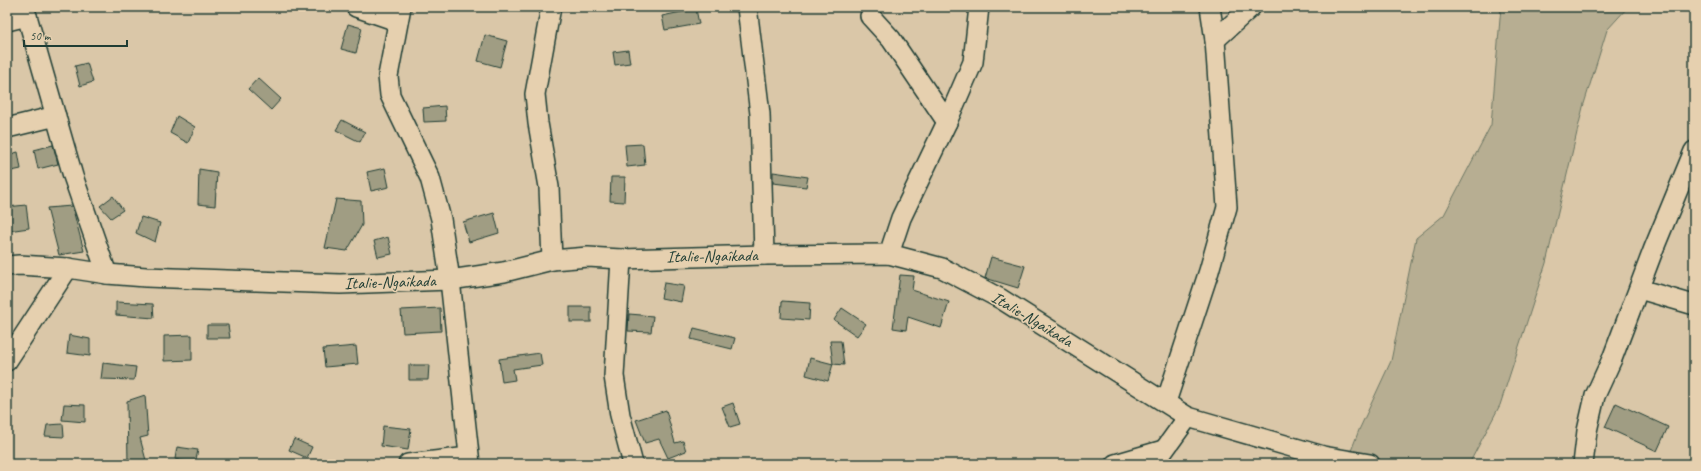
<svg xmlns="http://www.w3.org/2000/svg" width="1701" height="471" viewBox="0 0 1701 471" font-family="Caveat,sans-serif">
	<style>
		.green { fill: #b7ae92; stroke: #6b7663 }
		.building { fill: #a09d83; stroke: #1f3d34 }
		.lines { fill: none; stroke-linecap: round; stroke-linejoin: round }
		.minor-casing { stroke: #1f3d34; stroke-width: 22 }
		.minor { stroke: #e6d0af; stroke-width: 19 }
		.labels { text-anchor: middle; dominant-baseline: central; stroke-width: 3; stroke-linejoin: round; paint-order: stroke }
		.street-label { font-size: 17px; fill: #1f3d34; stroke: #e6d0af }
	</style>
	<rect width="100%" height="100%" fill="#dac7a8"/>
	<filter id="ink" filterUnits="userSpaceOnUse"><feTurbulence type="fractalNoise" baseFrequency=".025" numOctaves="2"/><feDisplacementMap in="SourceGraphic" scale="8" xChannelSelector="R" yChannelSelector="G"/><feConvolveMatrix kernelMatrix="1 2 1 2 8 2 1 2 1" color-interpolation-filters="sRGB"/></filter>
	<g filter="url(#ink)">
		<polygon class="green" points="1501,7 1628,7 1607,30 1583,107 1546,263 1500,405 1469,464 1346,464 1359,430 1391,361 1416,238 1444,215 1491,125"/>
		<g class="building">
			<polygon points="696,9 699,24 665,30 662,16"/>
			<polygon points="348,24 362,28 356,53 341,49"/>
			<polygon points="485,35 507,41 500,67 478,61"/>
			<polygon points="628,50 630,63 615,65 613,52"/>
			<polygon points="87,63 93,82 80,86 75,66"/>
			<polygon points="258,78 281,99 271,110 248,89"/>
			<polygon points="445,106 446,121 424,122 423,108"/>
			<polygon points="177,116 195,127 188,143 170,133"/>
			<polygon points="342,120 365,132 360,142 336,130"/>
			<polygon points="643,144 645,165 627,167 625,145"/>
			<polygon points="53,145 58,164 38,169 34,150"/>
			<polygon points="18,152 21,169 7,172 7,155"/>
			<polygon points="385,168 389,187 371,191 367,172"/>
			<polygon points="199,169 217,172 215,206 198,204"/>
			<polygon points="773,172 808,177 806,187 773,183"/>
			<polygon points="611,177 625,177 624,202 610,201"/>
			<polygon points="113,196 123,210 111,218 100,206"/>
			<polygon points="336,199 361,201 362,225 347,251 325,248"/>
			<polygon points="26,205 29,228 8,231 7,207"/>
			<polygon points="72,206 84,251 59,255 47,208"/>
			<polygon points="494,213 499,233 469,242 463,222"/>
			<polygon points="141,217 160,223 155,242 136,233"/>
			<polygon points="388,237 392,254 378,257 374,241"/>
			<polygon points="991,257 1025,266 1018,288 985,278"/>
			<polygon points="900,275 914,276 912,290 949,302 941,328 908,317 906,330 893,328"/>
			<polygon points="664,283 684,286 681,302 661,298"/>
			<polygon points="782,301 810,303 809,320 781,318"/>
			<polygon points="116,302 153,304 154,318 116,315"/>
			<rect x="570" y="307" width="21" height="15"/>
			<polygon points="440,308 441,331 403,333 401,310"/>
			<polygon points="842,308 866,324 857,336 834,320"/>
			<polygon points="629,314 653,316 651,332 628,331"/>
			<polygon points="207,325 228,325 230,338 207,338"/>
			<polygon points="694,328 735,338 732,349 691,339"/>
			<polygon points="69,335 90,339 90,356 67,353"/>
			<polygon points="192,335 192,360 164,361 164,336"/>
			<polygon points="830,341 841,341 844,365 833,364"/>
			<polygon points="356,346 358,364 325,367 323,349"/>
			<polygon points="540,353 542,365 513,369 515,380 502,382 499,359"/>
			<polygon points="810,358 833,364 828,381 806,375"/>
			<polygon points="103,363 136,367 134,380 101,379"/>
			<polygon points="409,365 429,365 428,380 409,380"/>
			<polygon points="145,395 148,436 140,438 147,464 128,464 127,401"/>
			<polygon points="733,403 740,424 730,427 722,407"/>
			<polygon points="1616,403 1668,427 1657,451 1605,427"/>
			<polygon points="64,404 85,405 85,422 62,420"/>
			<polygon points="666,410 675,443 683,441 686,451 668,458 659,439 645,443 636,420"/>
			<polygon points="63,424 64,437 45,436 47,425"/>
			<polygon points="383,426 411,429 408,450 381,446"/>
			<polygon points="294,439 312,447 307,458 289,450"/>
			<polygon points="177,447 198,450 195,464 175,459"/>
		</g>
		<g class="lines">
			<g class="minor-casing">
				<g id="minor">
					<polyline points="21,7 27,16 73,176 107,274"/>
					<polyline points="356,7 397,21"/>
					<polyline points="401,7 388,76 390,95 430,178 441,219 450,280 470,464"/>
					<polyline points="551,7 535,94 538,123 549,187 552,260"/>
					<polyline points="747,7 760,114 764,255"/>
					<polyline points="870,16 891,39 947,122"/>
					<polyline points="7,21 27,16"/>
					<polyline points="1215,40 1251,7"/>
					<polyline points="7,128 56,116"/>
					<polyline points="889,254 901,218 947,122 973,62 979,7"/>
					<polyline points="621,259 614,376 620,415 633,464"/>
					<polyline points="7,266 19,265 68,268 107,274 146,277 340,284 450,280 504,272 552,260 588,257 621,259 764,255 889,254 942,268 1001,299 1188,417 1323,456 1370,464"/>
					<polyline points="1639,289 1694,305"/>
					<polyline points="7,361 68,268"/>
					<polyline points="1166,402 1209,271 1227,207 1215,40 1210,7"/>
					<polyline points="408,464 469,457"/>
					<polyline points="1115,464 1163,450"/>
					<polyline points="1154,464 1188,417"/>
					<polyline points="1583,464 1587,431 1595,396 1612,359 1654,248 1694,151"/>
				</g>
			</g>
			<use href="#minor" class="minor"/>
		</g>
	</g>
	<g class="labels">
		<g class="street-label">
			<text transform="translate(712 256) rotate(-1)">Italie-Ngaîkada</text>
			<text transform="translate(390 282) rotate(-2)">Italie-Ngaîkada</text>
			<text transform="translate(1032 319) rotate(31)">Italie-Ngaîkada</text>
		</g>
	</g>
	<rect width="1701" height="471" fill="none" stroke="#e6d0af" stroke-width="24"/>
	<rect x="12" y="12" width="1677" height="447" fill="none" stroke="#1f3d34" stroke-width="1.5" filter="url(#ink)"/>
	<path d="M24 40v6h103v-6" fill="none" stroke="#1f3d34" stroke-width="2"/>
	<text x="30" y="40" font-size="12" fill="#1f3d34" stroke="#e6d0af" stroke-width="3" paint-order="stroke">50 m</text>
</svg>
